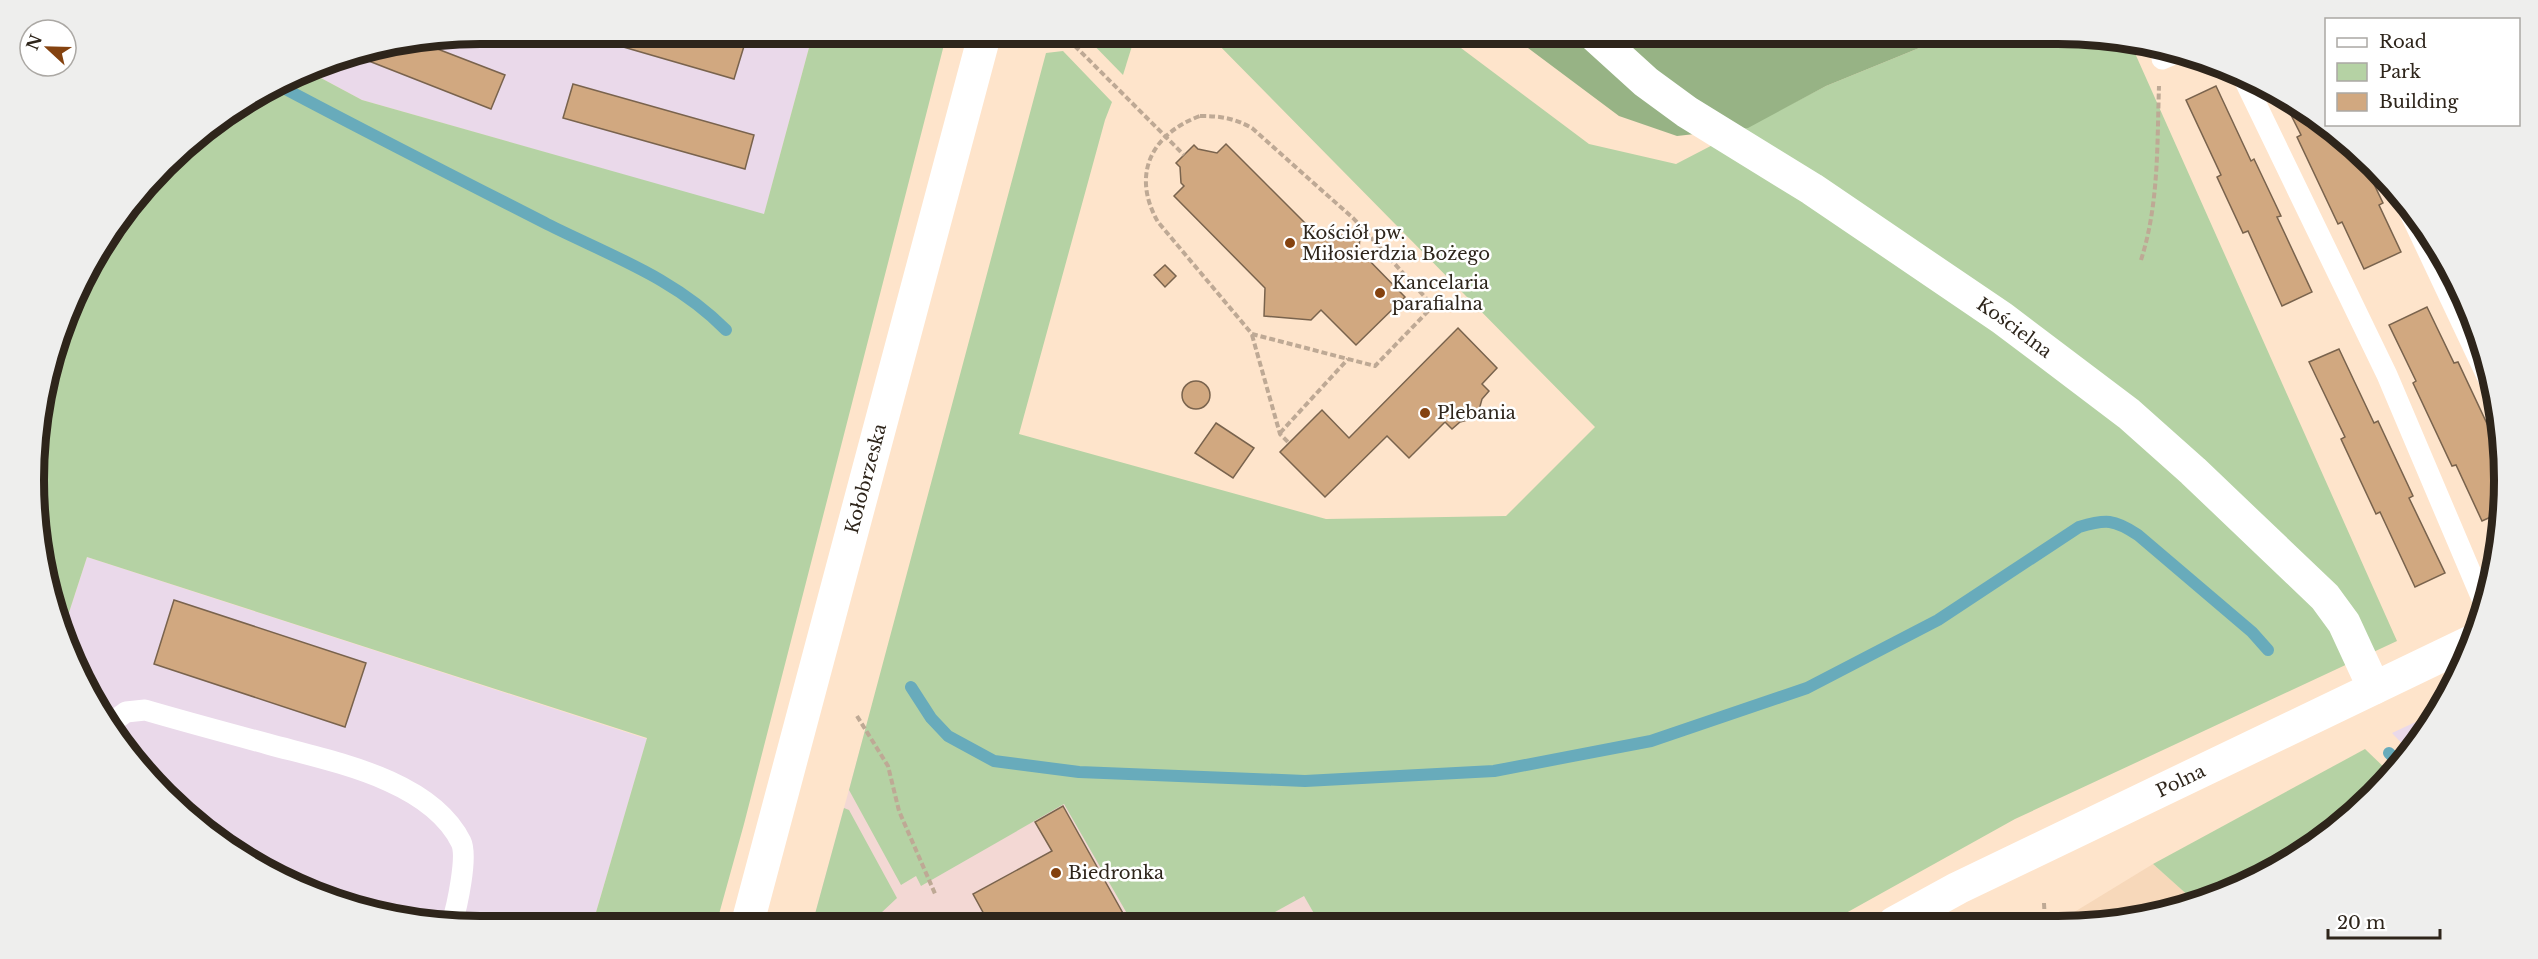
<svg xmlns="http://www.w3.org/2000/svg" width="2538" height="959" viewBox="0 0 2538 959" font-family="'Libre Baskerville',serif">
	<style>
		.commercial { fill: #f3d8d4 }
		.industrial { fill: #ead9ea }
		.built { fill: #f7d8ba }
		.green { fill: #b5d2a4 }
		.forest { fill: #97b385 }
		.lines { fill: none; stroke-linecap: round; stroke-linejoin: round }
		.stream { stroke: #68abbb; stroke-width: 12 }
		.building { fill: #d1a880; stroke: #79634d; stroke-width: 1.5 }
		.path { stroke: #bea995; stroke-width: 4; stroke-dasharray: 6 3; stroke-linecap: butt }
		.service { stroke: #fff; stroke-width: 21 }
		.minor { stroke: #fff; stroke-width: 33 }
		.secondary { stroke: #fff; stroke-width: 33 }
		.poi-dot { fill: #84420f; stroke: #fff; stroke-width: 2 }
		.labels { text-anchor: middle; dominant-baseline: central; stroke-width: 5; stroke-linejoin: round; paint-order: stroke }
		.poi-label { font-size: 18px; fill: #2e251b; stroke: #fff; text-anchor: start }
		.street-label { font-size: 18px; fill: #2e251b; stroke: #fff }
		.rim { fill: none; stroke: #2e251b; stroke-width: 8 }
	</style>
	<rect width="100%" height="100%" fill="#fee4cb"/>
	<g class="commercial">
		<polygon points="868,720 1090,783 1169,924 812,925"/>
		<polygon points="1304,895 1320,924 1253,924"/>
	</g>
	<g class="industrial">
		<polygon points="480,33 813,33 764,215 362,100 306,70 336,57"/>
		<polygon points="87,557 647,739 592,926 479,926 364,911 282,880 208,834 108,727 67,651 62,634"/>
		<polygon points="2437,712 2430,727 2409,751 2392,733"/>
	</g>
	<polygon class="built" points="2153,864 2192,899 2117,922 2058,922"/>
	<g class="green">
		<polygon points="813,33 947,33 744,824 716,925 592,926 647,738 87,557 62,634 42,567 37,421 57,336 93,257 185,144 257,93 306,70 362,100 764,214"/>
		<polygon points="1082,33 1136,33 1123,75"/>
		<polygon points="1207,33 1441,33 1589,144 1676,164 1826,86 1956,33 2058,33 2130,42 2397,641 2015,819 1828,923 1320,924 1304,896 1253,924 1133,924 1064,804 921,886 916,876 901,885 849,790 1046,53 1063,51 1112,102 1105,120 1019,434 1326,519 1506,516 1595,427"/>
		<polygon points="2365,749 2390,773 2353,815 2256,880 2192,899 2153,864"/>
		<polygon points="844,808 849,810 897,898 881,913 876,925 812,925"/>
	</g>
	<polygon class="forest" points="1508,33 1956,33 1826,86 1748,128 1677,136 1619,116"/>
	<g class="lines">
		<g class="stream">
			<path d="M276 84C366 132 457 178 547 224 611 256 675 278 726 330"/>
			<path d="M911 687 931 718 948 736 994 761 1079 772 1305 781 1494 771 1651 741 1807 688 1938 620 2079 527C2106 519 2114 519 2138 535L2252 632 2268 650"/>
			<polyline points="2389,753 2399,763"/>
		</g>
	</g>
	<g class="building">
		<polygon points="575,33 748,33 734,79"/>
		<polygon points="422,43 505,75 491,109 351,54"/>
		<polygon points="573,84 754,135 745,169 563,118"/>
		<polygon points="2216,86 2251,161 2254,159 2281,216 2277,217 2312,292 2282,306 2248,231 2243,233 2217,177 2221,175 2186,100"/>
		<polygon points="2281,95 2331,125 2359,153 2383,203 2379,205 2401,252 2364,269 2342,222 2338,224 2297,137 2301,135"/>
		<polygon points="1226,144 1318,236 1360,235 1359,250 1405,297 1356,345 1321,310 1311,320 1264,316 1265,288 1174,196 1184,186 1181,183 1180,167 1176,163 1194,145 1198,149 1217,153"/>
		<polygon points="1165,265 1176,276 1165,287 1154,275"/>
		<polygon points="2427,307 2454,363 2458,362 2497,445 2493,447 2503,468 2504,511 2482,521 2456,465 2452,466 2413,383 2416,381 2389,325"/>
		<polygon points="1458,328 1497,368 1482,384 1489,391 1482,399 1479,410 1471,419 1460,422 1452,429 1445,422 1409,458 1387,436 1325,497 1280,452 1322,410 1349,438"/>
		<polygon points="2339,349 2374,423 2378,421 2413,496 2409,498 2445,573 2415,587 2380,512 2376,514 2341,439 2345,437 2309,362"/>
		<circle cx="1196" cy="395" r="14"/>
		<polygon points="1216,423 1254,448 1233,478 1195,453"/>
		<polygon points="174,600 366,663 345,727 154,664"/>
		<polygon points="1063,806 1129,924 990,925 973,894 1052,851 1035,822"/>
	</g>
	<g class="lines">
		<g class="path">
			<polyline points="1062,33 1184,155"/>
			<polyline points="2091,37 2136,51"/>
			<path d="M1200 116C1220 116 1234 118 1252 128L1354 219 1433 306 1375 366 1252 334 1158 222C1131 175 1151 134 1200 116Z"/>
			<path d="M2141 260C2159 204 2157 145 2159 86"/>
			<polyline points="1252,335 1280,434 1289,443"/>
			<polyline points="1280,433 1348,359"/>
			<polyline points="857,716 888,766 899,811 936,896"/>
			<polyline points="2044,903 2045,922"/>
		</g>
		<g class="service">
			<polyline points="2162,59 2181,51"/>
			<polyline points="2241,73 2387,375 2485,606"/>
			<polyline points="2402,196 2494,391"/>
			<path d="M107 726 126 712 145 710C186 722 227 733 268 744 330 761 430 779 461 842 468 856 457 907 452 922"/>
		</g>
		<g class="minor">
			<path id="s1" d="M1592 33 1646 82 1687 112 1812 189 2002 318 2129 414 2193 471 2325 597 2344 623 2374 688"/>
			<path id="s2" d="M1894 923 1958 888 2468 643"/>
		</g>
		<path class="secondary" id="s3" d="M747 925 985 33"/>
	</g>
	<g class="poi-dot">
		<circle cx="1290" cy="243" r="6"/>
		<circle cx="1380" cy="293" r="6"/>
		<circle cx="1425" cy="413" r="6"/>
		<circle cx="1056" cy="873" r="6"/>
	</g>
	<g class="labels">
		<g class="poi-label">
			<text x="1302" y="233">Kościół pw.<tspan x="1302" dy="21">Miłosierdzia Bożego</tspan></text>
			<text x="1392" y="283">Kancelaria<tspan x="1392" dy="21">parafialna</tspan></text>
			<text x="1437" y="413">Plebania</text>
			<text x="1068" y="873">Biedronka</text>
		</g>
		<g class="street-label">
			<text stroke="none"><textPath href="#s1" startOffset="516">Kościelna</textPath></text>
			<text stroke="none"><textPath href="#s3" startOffset="462">Kołobrzeska</textPath></text>
			<text stroke="none"><textPath href="#s2" startOffset="320">Polna</textPath></text>
		</g>
	</g>
	<path d="M0 0H2538V959H0ZM480 44H2058A436 436 0 0 1 2494 480V480A436 436 0 0 1 2058 916H480A436 436 0 0 1 44 480V480A436 436 0 0 1 480 44Z" fill="#eeeeed" fill-rule="evenodd"/>
	<path class="rim" d="M480 44H2058A436 436 0 0 1 2494 480V480A436 436 0 0 1 2058 916H480A436 436 0 0 1 44 480V480A436 436 0 0 1 480 44Z"/>
	<rect x="2325" y="18" width="195" height="108" fill="#ffffff" stroke="#aba8a4" stroke-width="1.5"/>
	<rect x="2337" y="38" width="30" height="9" fill="#ffffff" stroke="#aba8a4" stroke-width="1.5"/>
	<text x="2379" y="48" font-size="18" fill="#2e251b">Road</text>
	<rect x="2337" y="63" width="30" height="18" fill="#b5d2a4" stroke="#aba8a4" stroke-width="1.5"/>
	<text x="2379" y="78" font-size="18" fill="#2e251b">Park</text>
	<rect x="2337" y="93" width="30" height="18" fill="#d1a880" stroke="#aba8a4" stroke-width="1.5"/>
	<text x="2379" y="108" font-size="18" fill="#2e251b">Building</text>
	<g transform="translate(48 48) rotate(292)"><circle r="28" fill="#ffffff" stroke="#aba8a4" stroke-width="1.5"/>
	<path d="M0-4.5L10 22L0 15L-10 22Z" fill="#84420f"/>
	<text y="-9" font-size="16" font-weight="bold" text-anchor="middle" fill="#2e251b">N</text>
	</g>
	<path d="M2328 929v9h112v-9" fill="none" stroke="#2e251b" stroke-width="3"/>
	<text x="2337" y="929" font-size="18" fill="#2e251b" stroke="#ffffff" stroke-width="4.5" paint-order="stroke">20 m</text>
</svg>
